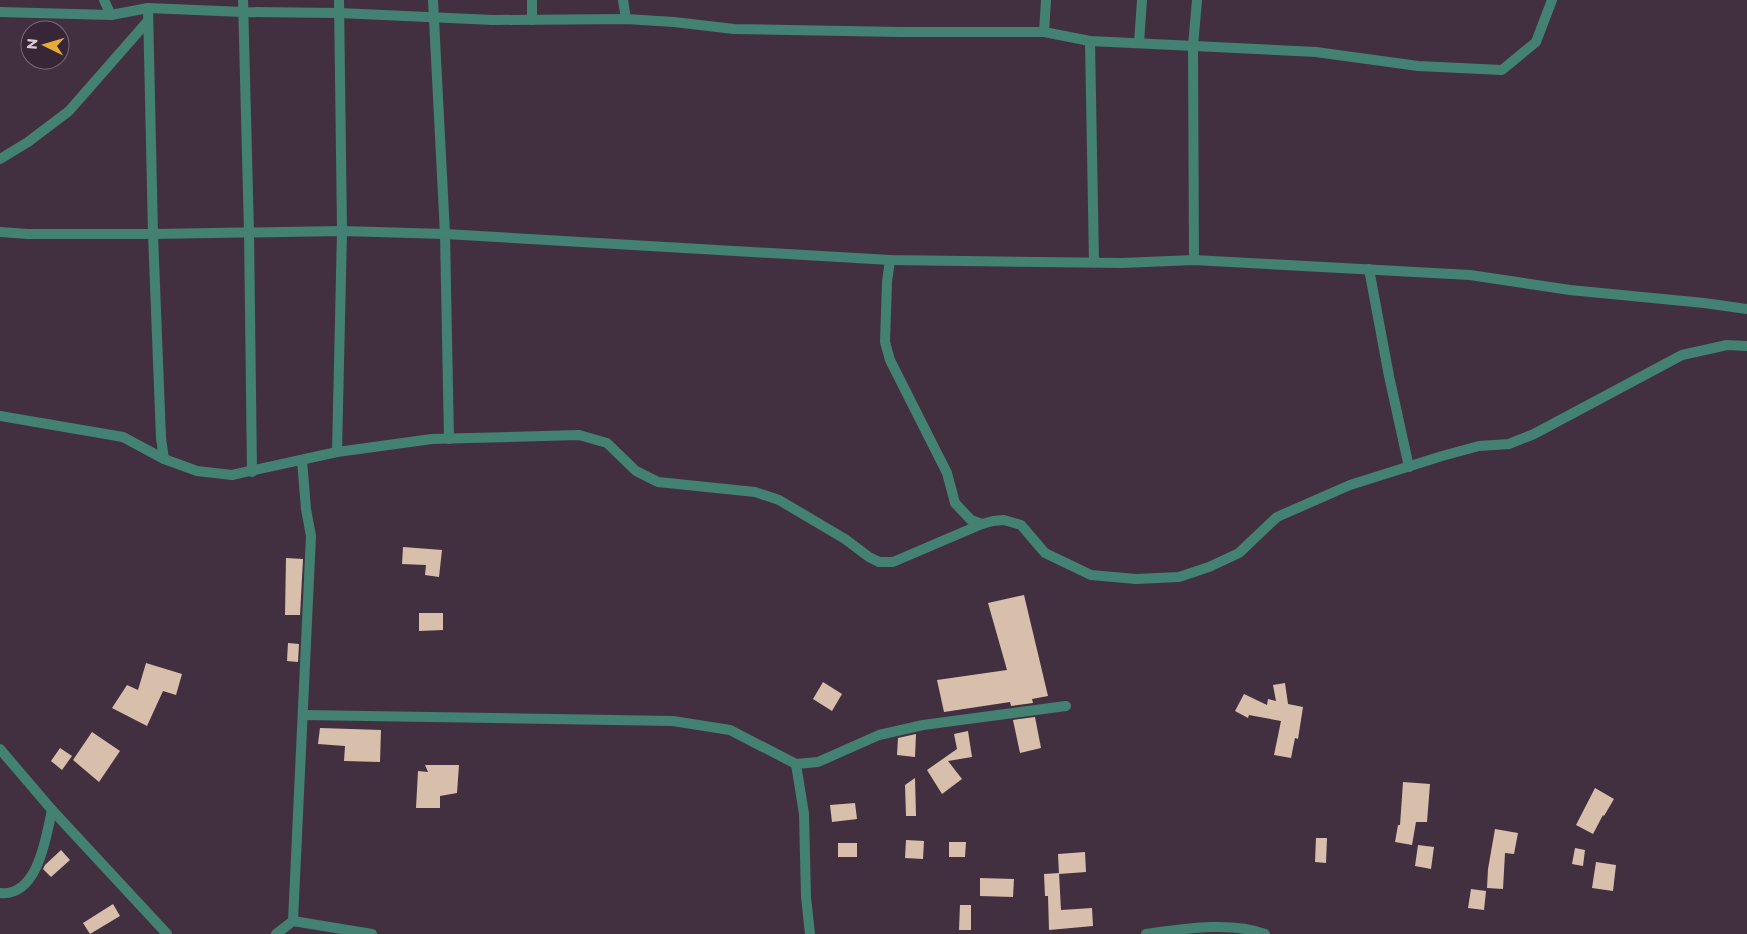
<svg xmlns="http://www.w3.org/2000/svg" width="1747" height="934" viewBox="0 0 1747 934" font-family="Montserrat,sans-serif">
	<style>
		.building { fill: #d8bfac }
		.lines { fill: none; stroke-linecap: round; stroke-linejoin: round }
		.street { stroke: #438173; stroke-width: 10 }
	</style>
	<rect width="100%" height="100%" fill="#423041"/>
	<g class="building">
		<polygon points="403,547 442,550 439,577 425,575 426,565 402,564"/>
		<polygon points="286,558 303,559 300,615 285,615"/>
		<polygon points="1024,595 1048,696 1032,699 1033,703 1011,706 1010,702 944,712 937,680 1007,670 988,603"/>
		<polygon points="419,613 443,613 443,630 419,631"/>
		<polygon points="288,643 299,644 298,662 287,661"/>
		<polygon points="146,663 182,674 176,695 163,691 147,726 112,708 127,685 138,690"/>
		<polygon points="823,682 842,694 832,711 813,699"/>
		<polygon points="1285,683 1288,704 1303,707 1298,739 1295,738 1291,758 1274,755 1281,721 1249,715 1248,718 1235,711 1244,694 1267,705 1268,699 1276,701 1273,685"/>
		<polygon points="1035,717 1041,748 1020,753 1013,720"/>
		<polygon points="320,728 381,730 380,762 344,761 345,746 318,744"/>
		<polygon points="968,731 972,757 948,761 962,779 942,794 927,770 957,749 954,734"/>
		<polygon points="92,732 120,751 99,782 73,760"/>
		<polygon points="916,734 915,757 897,755 898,738"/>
		<polygon points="60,748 72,756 62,770 51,761"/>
		<polygon points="425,765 459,765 457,793 440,796 440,808 416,808 418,771 428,772"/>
		<polygon points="915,778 916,816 906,816 905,785"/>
		<polygon points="1403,782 1430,784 1427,822 1416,822 1412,845 1395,842 1398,825 1400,825"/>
		<polygon points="1595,788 1614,799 1604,816 1603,815 1593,834 1576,825"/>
		<polygon points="855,803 857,819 832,822 830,805"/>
		<polygon points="1495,829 1518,833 1514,854 1505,853 1503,889 1487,888 1488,869"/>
		<polygon points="1316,838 1327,838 1326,863 1315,862"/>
		<polygon points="906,840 924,841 923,859 905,858"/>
		<polygon points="949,842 966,842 965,857 949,857"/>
		<rect x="838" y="843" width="19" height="14"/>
		<polygon points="1418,845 1434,847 1431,869 1415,866"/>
		<polygon points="1575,848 1585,850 1583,866 1572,864"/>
		<polygon points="61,850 70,860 51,877 43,869 45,865"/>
		<polygon points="1085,852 1086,872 1059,874 1058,854"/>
		<polygon points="1596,862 1616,865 1613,891 1592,888"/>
		<polygon points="1059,873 1061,910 1092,908 1093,926 1049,930 1048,896 1045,896 1044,874"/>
		<polygon points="980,878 1014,879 1013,897 980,896"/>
		<polygon points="1471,889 1486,891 1484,910 1468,908"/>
		<polygon points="113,904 120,916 90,934 83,923"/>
		<polygon points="960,905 971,905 971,930 959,930"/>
	</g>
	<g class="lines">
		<g class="street">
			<polyline points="104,0 111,15"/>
			<polyline points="243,0 249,232 252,472"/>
			<polyline points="433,0 445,234 449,439"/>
			<polyline points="532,0 532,20"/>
			<polyline points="623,0 626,19"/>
			<polyline points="148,8 243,12 339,13 493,20 626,19 674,22 734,29 901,32 1044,32 1090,41 1316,52 1418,66 1502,70 1536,42 1552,0"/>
			<polyline points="0,12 111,15 148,8 153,234 161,438 164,459"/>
			<polyline points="1044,32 1046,0"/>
			<polyline points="1090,41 1094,262"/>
			<polyline points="1139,43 1142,0"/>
			<polyline points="0,159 28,142 69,111 147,22"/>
			<polyline points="0,232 28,234 153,234 342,231 445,234 890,260 1122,263 1194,260 1470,275 1570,290 1704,303 1747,309"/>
			<polyline points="890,260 887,282 885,342 890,360 947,473 955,503 971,520 982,524"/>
			<polyline points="1194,260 1193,46 1197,0"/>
			<polyline points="1369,269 1389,376 1409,467"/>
			<polyline points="0,416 123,437 164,459 197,471 232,475 337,452 432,439 579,435 607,443 636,471 658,482 755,492 779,500 845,539 869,557 879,562 893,562 982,524 993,521 1004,520 1021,525 1045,553 1091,575 1136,579 1179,577 1209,567 1239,553 1277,517 1350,485 1442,456 1479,446 1509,444 1534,434 1682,355 1727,345 1747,346"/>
			<polyline points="337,452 342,231 339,0"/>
			<polyline points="303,715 673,721 730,730 796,764"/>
			<polyline points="0,749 52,810 167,934"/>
			<path d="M0 893C38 897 46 837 52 810"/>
			<polyline points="293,921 372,934"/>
			<polyline points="276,934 293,921 311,536 306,509 302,460"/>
			<polyline points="810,934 806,897 804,814 796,764 818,762 879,735 923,725 1066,706"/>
			<path d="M1146 934C1183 929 1230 921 1265 934"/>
		</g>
	</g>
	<g transform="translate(45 45) rotate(275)"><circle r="24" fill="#382637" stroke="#786977"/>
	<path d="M0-4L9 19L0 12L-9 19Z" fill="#e7ac36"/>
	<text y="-8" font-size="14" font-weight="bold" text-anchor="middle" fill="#d9ced8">N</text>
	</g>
</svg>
